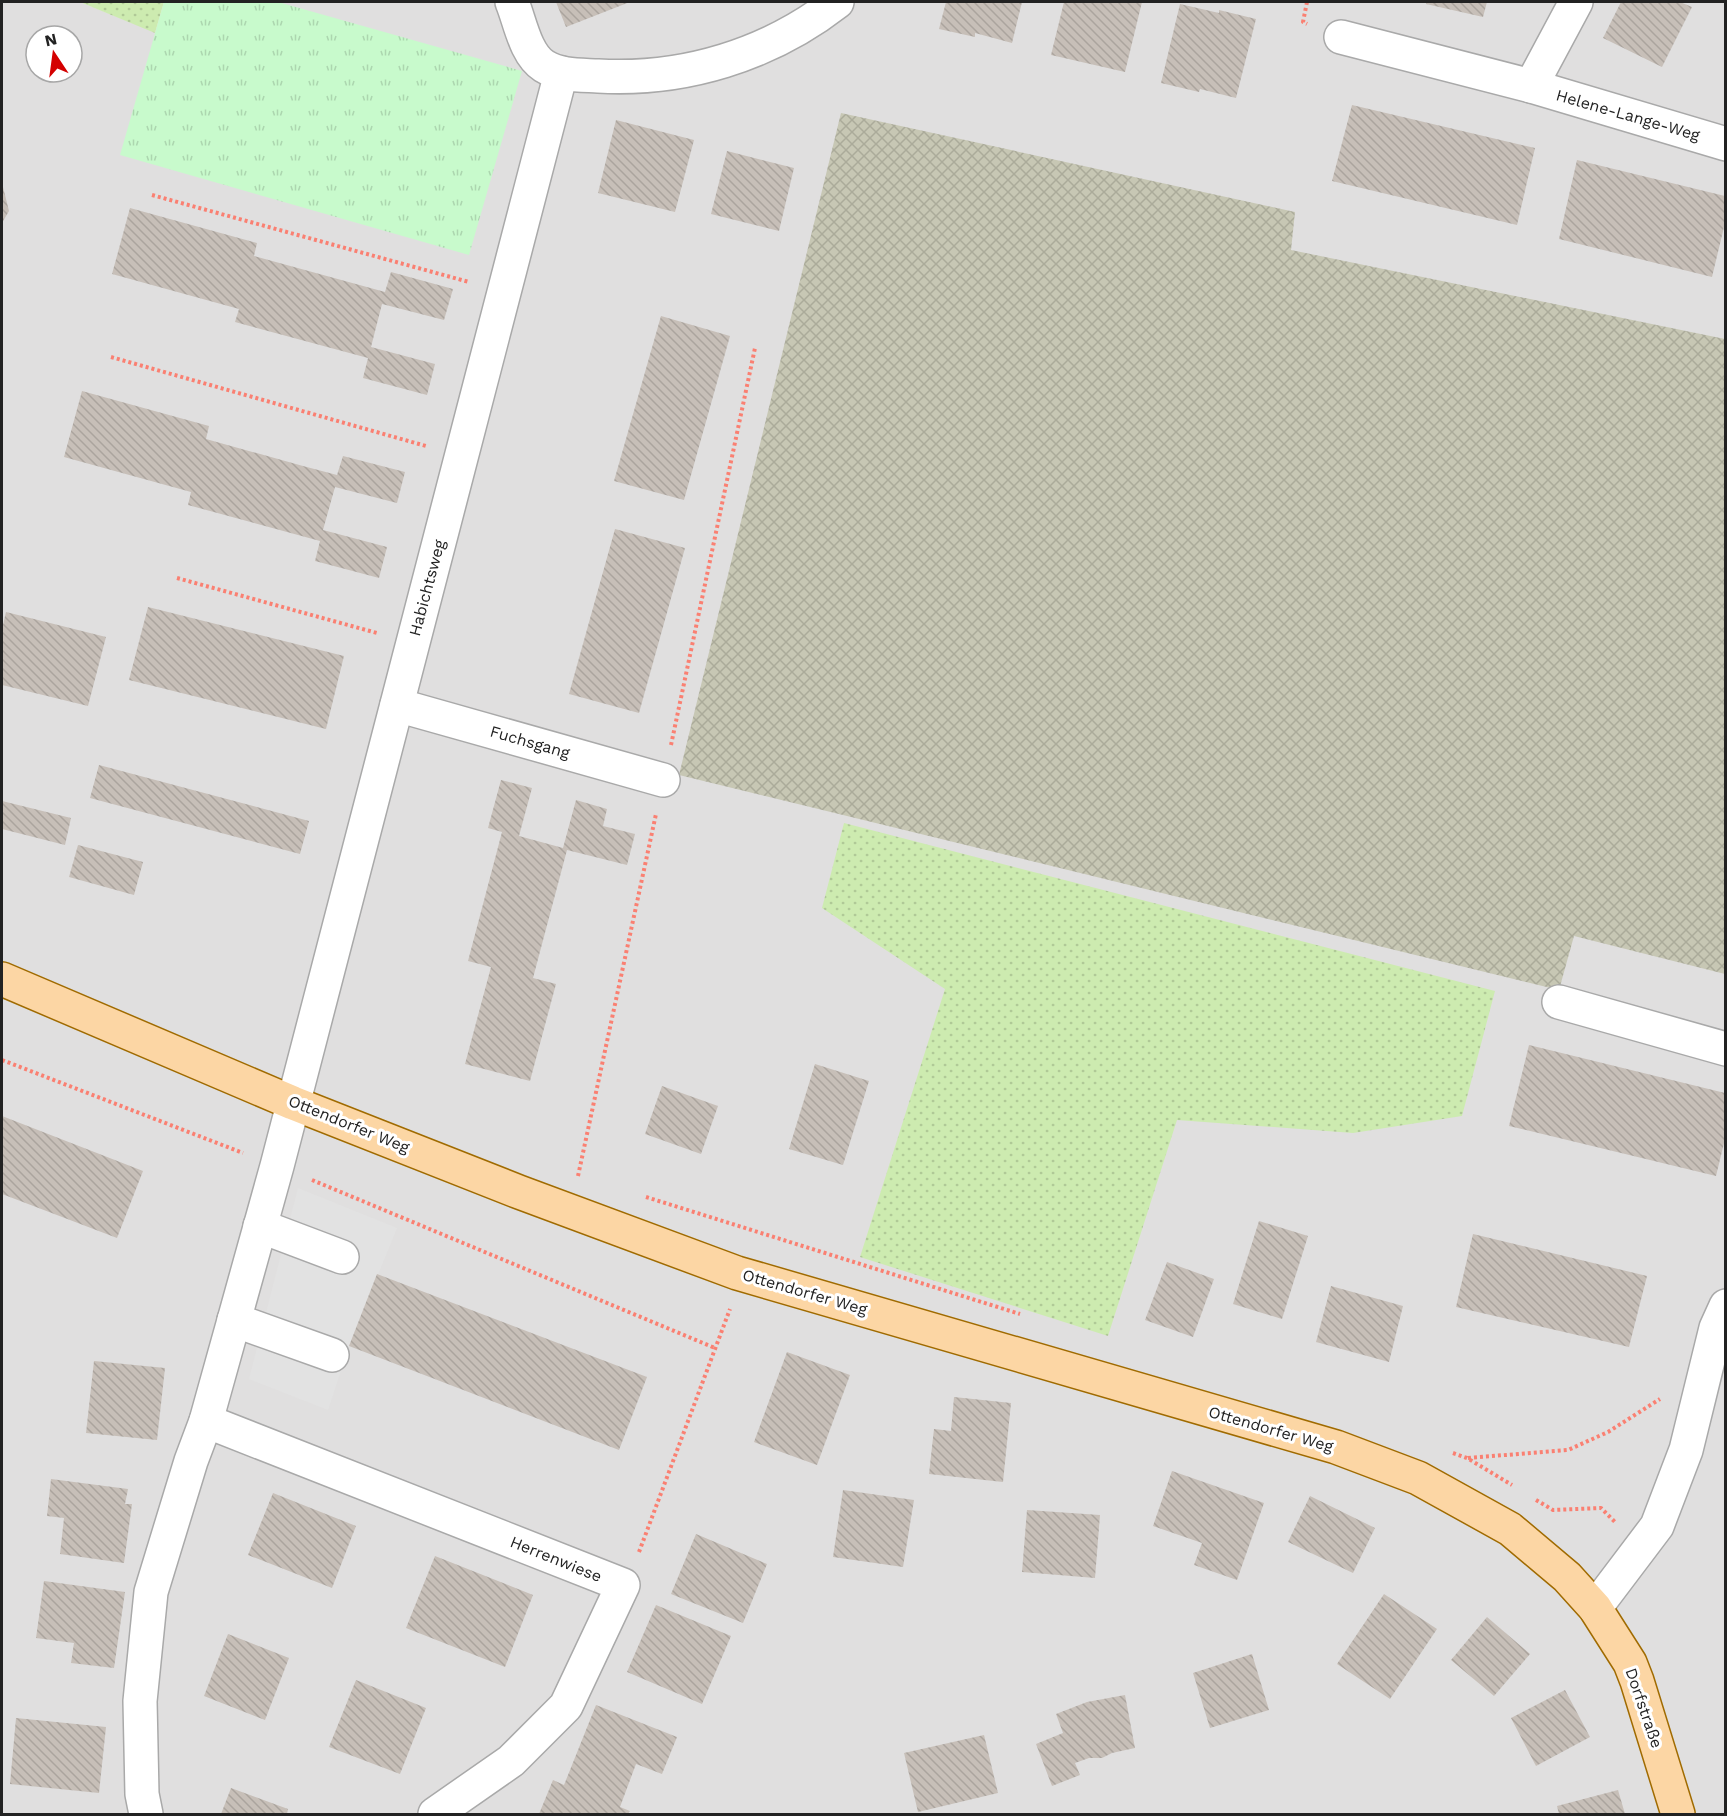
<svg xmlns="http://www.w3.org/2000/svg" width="1727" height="1816" viewBox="0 0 1727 1816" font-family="'Work Sans',sans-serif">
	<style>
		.residential { fill: #e0dfdf; fill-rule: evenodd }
		.construction { fill: url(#construction-cross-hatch) }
		.grass { fill: url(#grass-dots) }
		.park { fill: url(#park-tufts) }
		.parking { fill: #e2e2e2 }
		.building { fill: url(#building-back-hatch) }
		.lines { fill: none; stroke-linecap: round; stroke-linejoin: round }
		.minor-casing { stroke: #a9a9a9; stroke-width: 36 }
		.major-casing { stroke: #a06b00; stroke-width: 36 }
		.path { stroke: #fa8072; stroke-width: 4; stroke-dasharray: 3 3; stroke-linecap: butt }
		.minor { stroke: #fff; stroke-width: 33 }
		.major { stroke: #fcd6a4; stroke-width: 33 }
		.labels { text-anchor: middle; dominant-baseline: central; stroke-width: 6; stroke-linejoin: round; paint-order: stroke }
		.street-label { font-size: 16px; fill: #222; stroke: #fff }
	</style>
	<defs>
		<pattern id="construction-cross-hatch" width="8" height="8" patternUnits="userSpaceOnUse" patternTransform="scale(1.5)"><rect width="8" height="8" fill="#c7c7b4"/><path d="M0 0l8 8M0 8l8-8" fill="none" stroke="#abab9a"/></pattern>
		<pattern id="grass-dots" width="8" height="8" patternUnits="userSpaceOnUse" patternTransform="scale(1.5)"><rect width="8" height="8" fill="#cdebb0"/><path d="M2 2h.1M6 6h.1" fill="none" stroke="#b0c997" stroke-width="1.8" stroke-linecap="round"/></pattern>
		<pattern id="park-tufts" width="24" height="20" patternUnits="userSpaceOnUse" patternTransform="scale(1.5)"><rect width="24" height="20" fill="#c8facc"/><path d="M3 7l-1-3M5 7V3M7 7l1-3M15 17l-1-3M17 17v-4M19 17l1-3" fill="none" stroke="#acd6af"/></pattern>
		<pattern id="building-back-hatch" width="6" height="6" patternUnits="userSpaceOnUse" patternTransform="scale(1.5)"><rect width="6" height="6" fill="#c7bfb8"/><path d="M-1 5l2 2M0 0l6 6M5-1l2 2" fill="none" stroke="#aba49e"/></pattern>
	</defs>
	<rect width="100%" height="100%" fill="#f2efe9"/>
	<path class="residential" d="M2 2H80L155 32 164 2H1725V1814H2ZM36 36H72V72H36Z"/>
	<polygon class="construction" points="841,113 1295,212 1291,250 1725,339 1725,974 1574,936 1559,990 679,775"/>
	<g class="grass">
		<polygon points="80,2 164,2 155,33"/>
		<polygon points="844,823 1495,991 1462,1116 1353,1133 1177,1120 1108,1336 860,1257 945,989 822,908"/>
	</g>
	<polygon class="park" points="164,2 278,2 522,71 469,255 120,155"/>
	<polygon class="parking" points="298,1188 397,1228 349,1346 328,1410 249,1379"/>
	<g class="building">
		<polygon points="556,2 630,2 566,27"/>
		<polygon points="946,2 1022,2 1012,43 975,33 975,37 939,29"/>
		<polygon points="1064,2 1142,2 1125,72 1051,55"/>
		<polygon points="1427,2 1487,2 1483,17 1426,4"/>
		<polygon points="1621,2 1680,2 1692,7 1662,67 1603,38"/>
		<polygon points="1180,4 1219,13 1219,10 1256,19 1236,98 1200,89 1199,92 1161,83"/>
		<polygon points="1352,105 1535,148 1517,225 1332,181"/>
		<polygon points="616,120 694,140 675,212 598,193"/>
		<polygon points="727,151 794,168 779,231 711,214"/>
		<polygon points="1577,160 1725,196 1725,223 1712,277 1559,239"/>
		<polygon points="2,183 9,211 2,223"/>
		<polygon points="130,208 257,243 254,256 385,292 391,272 453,289 444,320 382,304 371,347 435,364 427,395 363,378 368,358 235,322 239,309 112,274"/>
		<polygon points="661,316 730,336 684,500 614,481"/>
		<polygon points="82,391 209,426 206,439 303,466 337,475 343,456 405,472 397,503 335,487 323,530 387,547 379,578 315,561 320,541 188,505 191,492 64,457"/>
		<polygon points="615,529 685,548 639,713 569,694"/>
		<polygon points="148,607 344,656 326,729 129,680"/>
		<polygon points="6,612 106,637 88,706 2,685 2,629"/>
		<polygon points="99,765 309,821 300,854 90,798"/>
		<polygon points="501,780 532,788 519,836 563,848 576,800 607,809 603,826 635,834 627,865 567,850 533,978 556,984 530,1081 465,1064 491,967 468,961 502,832 488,828"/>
		<polygon points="2,801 71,818 65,845 2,829"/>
		<polygon points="78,845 143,862 134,895 69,877"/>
		<polygon points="1529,1045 1725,1093 1725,1139 1716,1176 1509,1126"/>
		<polygon points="815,1064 869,1081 843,1165 789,1149"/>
		<polygon points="662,1086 718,1106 701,1154 645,1134"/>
		<polygon points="2,1116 143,1171 117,1238 2,1194"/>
		<polygon points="1259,1221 1308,1236 1282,1319 1233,1304"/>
		<polygon points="1473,1234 1647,1276 1629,1347 1456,1307"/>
		<polygon points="1167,1262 1214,1279 1193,1337 1145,1320"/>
		<polygon points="377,1274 647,1377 619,1450 349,1346"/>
		<polygon points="1331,1286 1403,1306 1389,1362 1316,1342"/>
		<polygon points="787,1352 850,1375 817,1465 754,1442"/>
		<polygon points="94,1361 165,1368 157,1440 86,1433"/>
		<polygon points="954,1397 1011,1403 1003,1482 929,1474 934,1429 951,1431"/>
		<polygon points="1172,1471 1264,1503 1237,1580 1194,1565 1202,1543 1153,1526"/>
		<polygon points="51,1479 128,1489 125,1504 132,1504 124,1563 60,1554 64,1518 47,1516"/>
		<polygon points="843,1490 914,1500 903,1567 833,1557"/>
		<polygon points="273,1493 356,1526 332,1588 248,1555"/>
		<polygon points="1310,1496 1375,1528 1353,1573 1288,1542"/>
		<polygon points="1027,1510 1100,1515 1095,1578 1022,1572"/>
		<polygon points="696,1534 767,1564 743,1623 671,1594"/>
		<polygon points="435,1556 533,1595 505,1667 406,1628"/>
		<polygon points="44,1581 125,1592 114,1668 71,1663 74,1643 36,1638"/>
		<polygon points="1384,1594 1437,1629 1390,1699 1337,1664"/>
		<polygon points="656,1605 731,1636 702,1704 627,1672"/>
		<polygon points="1487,1617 1530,1654 1494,1696 1451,1660"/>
		<polygon points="228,1634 289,1658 265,1720 204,1696"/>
		<polygon points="1252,1654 1269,1710 1210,1728 1193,1673"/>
		<polygon points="356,1680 426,1708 400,1774 329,1747"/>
		<polygon points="1565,1690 1590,1737 1536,1766 1511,1718"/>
		<polygon points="1125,1695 1135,1748 1112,1753 1102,1758 1089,1758 1075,1763 1080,1775 1052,1786 1036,1744 1063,1733 1056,1714 1087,1702"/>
		<polygon points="596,1705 677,1737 662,1774 636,1764 620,1807 630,1811 628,1814 539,1814 553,1780 564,1785"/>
		<polygon points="16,1718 106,1727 99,1793 10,1784"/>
		<polygon points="984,1735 998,1793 918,1812 904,1753"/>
		<polygon points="231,1788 288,1809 287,1814 221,1814"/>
		<polygon points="1618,1790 1625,1814 1559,1814 1557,1806"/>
	</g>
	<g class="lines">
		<g class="minor-casing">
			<g id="minor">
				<path d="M512 2C520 21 525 54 544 66 560 76 579 75 598 76 684 81 769 55 837 2"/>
				<polyline points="1341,37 1531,86 1726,144"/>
				<polyline points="1531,86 1576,2"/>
				<polyline points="397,705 663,780"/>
				<polyline points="1559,1002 1726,1049"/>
				<polyline points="260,1226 342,1257"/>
				<polyline points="234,1320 332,1355"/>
				<polyline points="206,1421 623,1585 566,1706 511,1761 435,1814"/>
				<polyline points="1595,1608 1657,1526 1686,1450 1716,1328 1726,1306"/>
				<polyline points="146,1814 142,1794 140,1701 151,1592 191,1461 206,1421 277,1166 561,73"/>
			</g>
		</g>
		<g class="major-casing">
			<polyline id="major" points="2,979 293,1103 519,1192 737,1273 1336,1447 1418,1478 1510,1529 1567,1577 1595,1608 1630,1663 1637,1681 1678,1814"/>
		</g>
		<g class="path">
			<polyline points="1307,2 1303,22 1307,24"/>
			<polyline points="152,195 469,282"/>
			<polyline points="111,357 426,446"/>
			<polyline points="177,578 377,633"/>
			<polyline points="671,745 755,348"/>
			<polyline points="2,1060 243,1153"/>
			<polyline points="578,1176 656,814"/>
			<polyline points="312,1180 715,1348"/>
			<polyline points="646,1197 1020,1314"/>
			<polyline points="1453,1453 1467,1458 1512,1485"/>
			<polyline points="1468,1458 1568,1450 1608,1432 1660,1399"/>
			<polyline points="1536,1500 1553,1510 1601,1508 1615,1522"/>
			<polyline points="639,1552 730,1309"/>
		</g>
		<use href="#minor" class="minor"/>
		<use href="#major" class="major"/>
	</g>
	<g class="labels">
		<g class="street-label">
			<text transform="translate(1628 115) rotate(16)">Helene-Lange-Weg</text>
			<text transform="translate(427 588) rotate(-75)">Habichtsweg</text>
			<text transform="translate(530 742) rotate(16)">Fuchsgang</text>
			<text transform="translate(349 1124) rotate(22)">Ottendorfer Weg</text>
			<text transform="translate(805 1292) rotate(16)">Ottendorfer Weg</text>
			<text transform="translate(1271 1429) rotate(16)">Ottendorfer Weg</text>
			<text transform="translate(556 1559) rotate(22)">Herrenwiese</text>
			<text transform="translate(1644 1708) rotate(71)">Dorfstraße</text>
		</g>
	</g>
	<rect width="1727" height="1816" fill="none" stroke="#222222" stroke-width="6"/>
	<g transform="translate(54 54) rotate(347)"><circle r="28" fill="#ffffff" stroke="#a7a7a7" stroke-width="1.5"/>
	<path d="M0-4.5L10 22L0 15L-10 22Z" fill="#d40000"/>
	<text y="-9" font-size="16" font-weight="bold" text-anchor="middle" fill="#222222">N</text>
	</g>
</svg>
